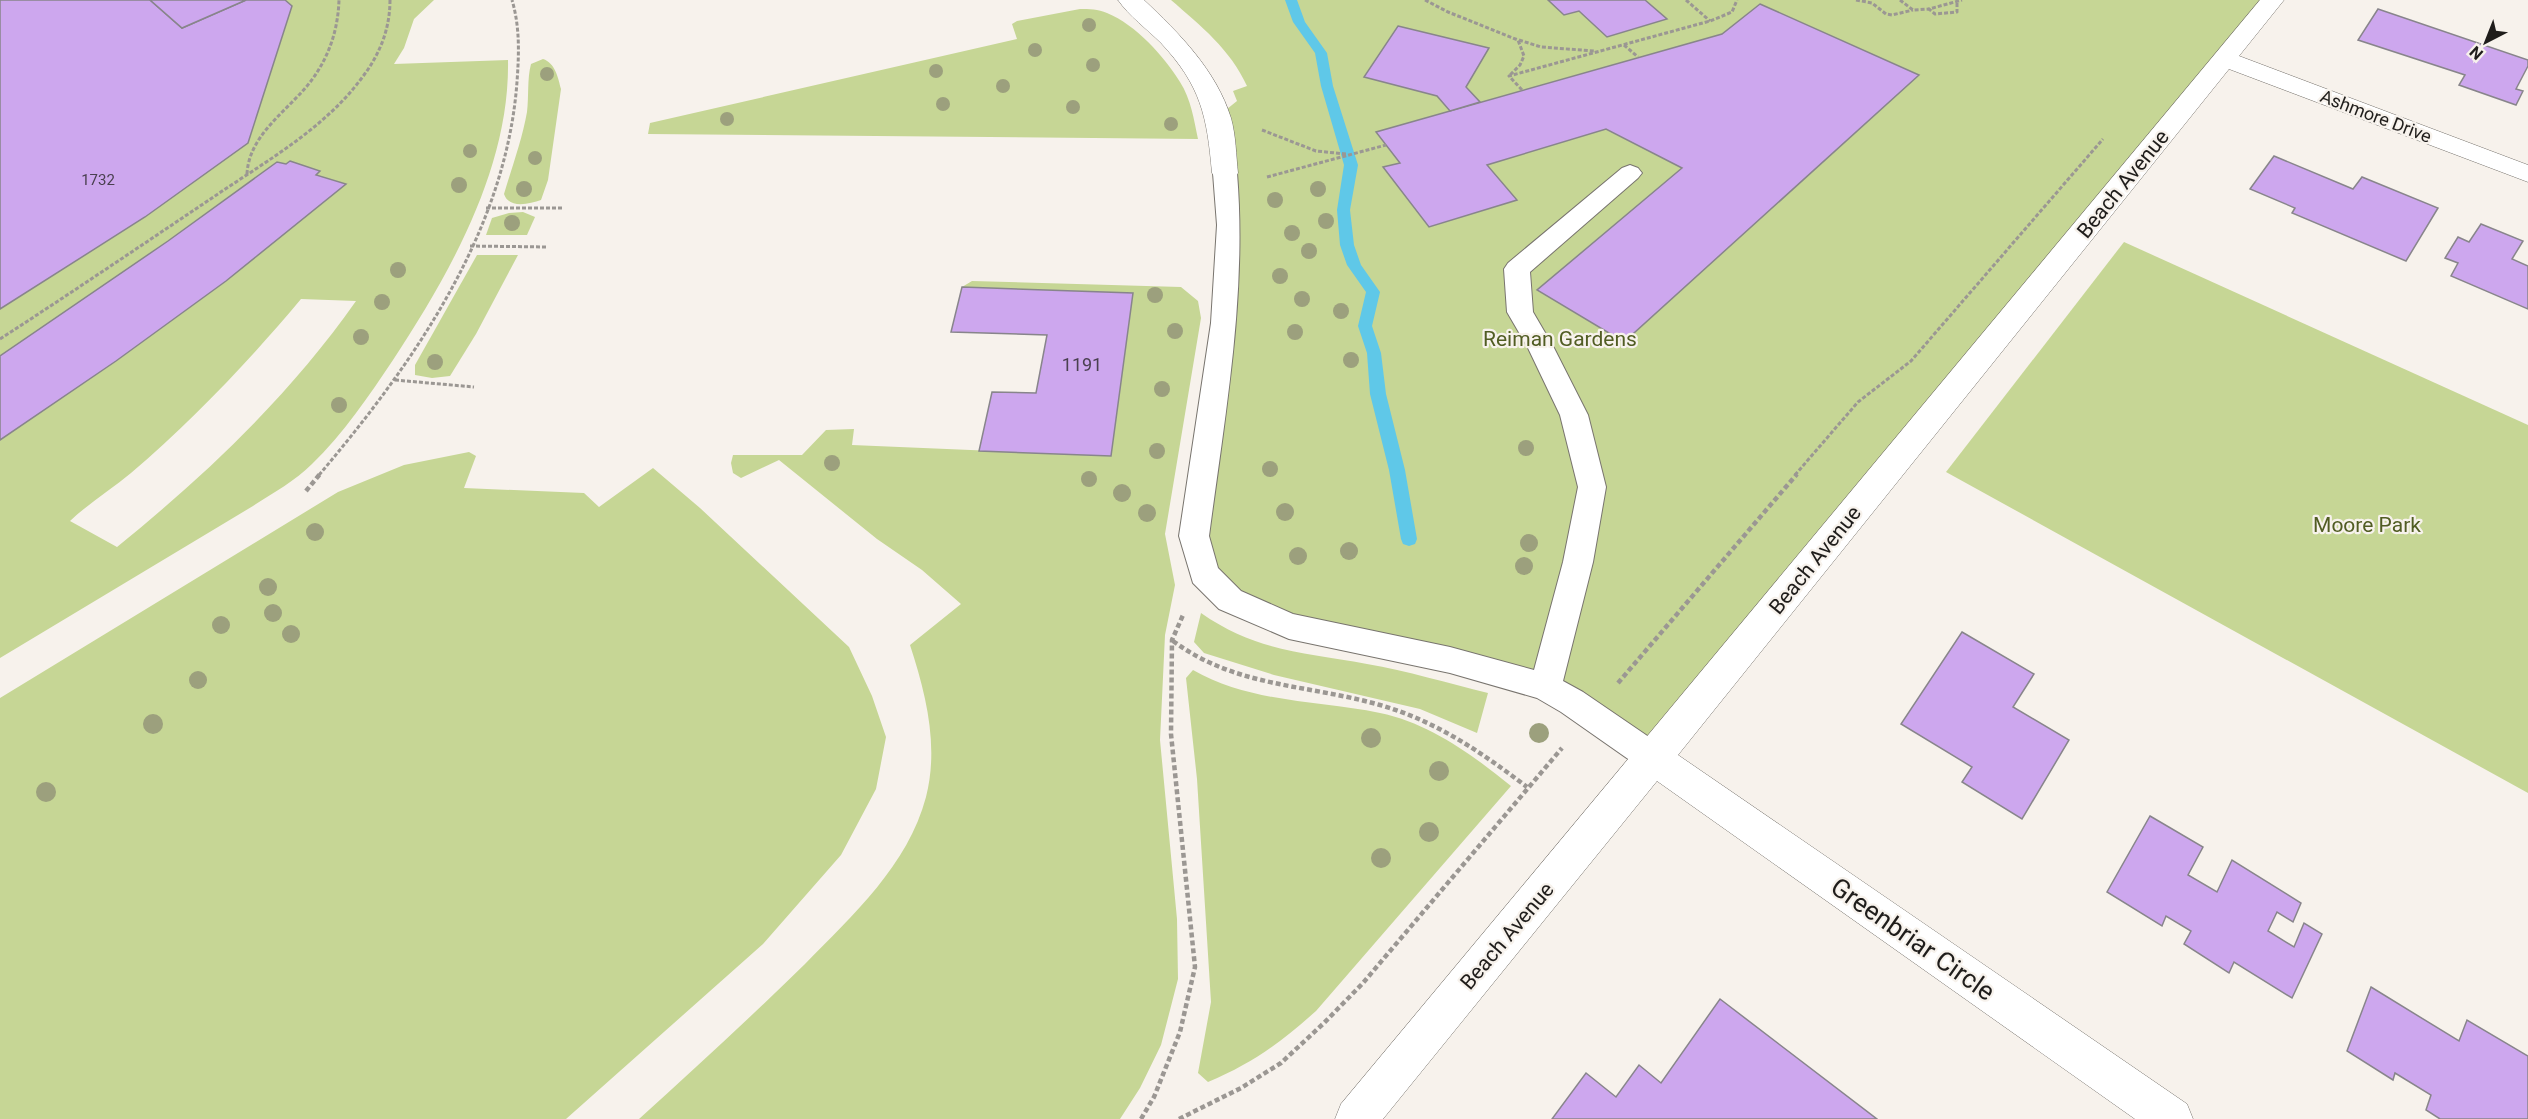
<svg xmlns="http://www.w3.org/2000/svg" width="2528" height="1119" viewBox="0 0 2528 1119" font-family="Roboto,sans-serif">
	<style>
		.green { fill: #c6d695; fill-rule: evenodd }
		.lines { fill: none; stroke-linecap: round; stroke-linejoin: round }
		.stream { fill: #5fc8e8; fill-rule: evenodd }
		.building { fill: #cda7ee; stroke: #88858b; stroke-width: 1.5 }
		.service-casing { stroke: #78746e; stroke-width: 2 }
		.minor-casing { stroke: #78746e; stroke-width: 1 }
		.path-far1 { stroke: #9b9793; stroke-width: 3; stroke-dasharray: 4 2; stroke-linecap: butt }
		.path { stroke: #9b9793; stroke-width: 4.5; stroke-dasharray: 5 3; stroke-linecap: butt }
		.service { fill: #fff; fill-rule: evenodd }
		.minor { fill: #fff; fill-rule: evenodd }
		.tree { fill: #9ca07d }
		.labels { text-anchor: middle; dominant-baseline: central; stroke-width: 4.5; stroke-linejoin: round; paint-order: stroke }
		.far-number-label { font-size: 15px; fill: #4a4050 }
		.far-street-label { font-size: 18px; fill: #1f1d1b; stroke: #f7f2ec }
		.number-label { font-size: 18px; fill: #4a4050 }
		.street-label { font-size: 21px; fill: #1f1d1b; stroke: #f7f2ec }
		.park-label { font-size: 21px; fill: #515d23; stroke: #f7f2ec }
		.near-street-label { font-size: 26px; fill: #1f1d1b; stroke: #f7f2ec }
	</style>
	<rect width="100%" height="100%" fill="#f7f2ec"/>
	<g class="green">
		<path d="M0 0H434L414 19 404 48 394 64 508 60C510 168 450 273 393 360 369 396 343 434 312 464 295 481 273 493 253 506L0 658ZM301 299 356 301C290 395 207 474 117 547L70 521C89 503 112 489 131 473 193 420 249 361 301 299Z"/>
		<path d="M1171 0H2272L1653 758 1572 702 1289 626 1204 574 1224 323 1217 117 1237 101 1233 91 1247 86C1230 49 1201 26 1171 0Z"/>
		<path d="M1080 9C1089 9 1098 9 1107 13 1136 25 1164 56 1180 82 1191 99 1194 120 1198 139L648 134 650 123 1017 39 1012 24 1017 21Z"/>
		<path d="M543 59C555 63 558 77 561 89L548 180 541 200C529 204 509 209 504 194 512 167 522 140 527 112 529 96 527 79 531 64Z"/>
		<polygon points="523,212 535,217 527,235 486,235 492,218 509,213"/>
		<polygon points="2124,242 2528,425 2528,793 1946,472"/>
		<polygon points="477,255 518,255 476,334 450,376 432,378 415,375 415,365"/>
		<path d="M972 281 1181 287 1198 301 1201 318 1165 534 1175 585 1165 635 1160 740 1177 919 1178 979 1161 1045 1140 1088 1120 1119H639C695 1068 751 1017 805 964 853 915 908 865 926 797 939 746 926 694 910 645L961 604 922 570 877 539 779 460 741 478 733 473 731 463 733 455H802L826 430 854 429 852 445 1110 456 1133 293 962 287Z"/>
		<polygon points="469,452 476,456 464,488 584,493 599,507 653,468 700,508 849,647 872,696 886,737 876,789 841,855 763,944 566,1119 0,1119 0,698 338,492 404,465"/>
		<path d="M1201 613C1257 652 1303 652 1367 664 1407 671 1448 683 1488 693L1477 733 1420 709 1274 675 1204 653 1194 642Z"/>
		<path d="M1193 670C1250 703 1317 700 1380 713 1429 723 1473 755 1511 786L1316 1011C1280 1043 1253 1063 1208 1082L1198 1073 1211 1002 1197 779 1186 678Z"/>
	</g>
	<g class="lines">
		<polygon class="stream" points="1285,0 1297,0 1305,22 1327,53 1333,86 1358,165 1350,210 1354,245 1361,265 1380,292 1372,326 1381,353 1386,394 1405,470 1417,539 1415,544 1409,546 1403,544 1401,539 1389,470 1370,394 1367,353 1358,326 1366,292 1347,265 1340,245 1337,210 1344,165 1321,86 1315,53 1293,22"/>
	</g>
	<g class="building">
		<polygon points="0,0 150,0 182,28 246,0 285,0 292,6 248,143 145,217 0,309"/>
		<polygon points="150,0 246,0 182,28"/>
		<polygon points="1548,0 1645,0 1667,19 1607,37 1579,11 1564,15"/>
		<polygon points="1760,4 1919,75 1624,342 1537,290 1682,168 1606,129 1487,165 1517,200 1429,227 1383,167 1400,163 1376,132 1722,34"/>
		<polygon points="2378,9 2528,60 2528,66 2516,89 2523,91 2516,105 2459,85 2465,75 2358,40"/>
		<polygon points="1398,26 1489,48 1466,87 1480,102 1450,111 1437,96 1364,77"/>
		<polygon points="2274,156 2353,189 2362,177 2438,208 2406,261 2292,213 2295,208 2250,189"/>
		<polygon points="290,161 320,171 316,175 346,184 226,281 116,361 0,440 0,356 168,241 277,162 286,164"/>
		<polygon points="2481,224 2523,241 2512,259 2528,266 2528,309 2451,276 2458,263 2445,258 2458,237 2469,242"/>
		<polygon points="962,287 1133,293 1111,456 979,451 992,392 1036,393 1047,335 951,332"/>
		<polygon points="1962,632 2034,674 2013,707 2069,740 2022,819 1962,782 1972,767 1901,724"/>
		<polygon points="2150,816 2203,847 2188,875 2217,892 2232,860 2301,903 2293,922 2277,912 2268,931 2294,947 2304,923 2322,934 2292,998 2234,962 2229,973 2184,944 2191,931 2166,916 2162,926 2107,892"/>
		<polygon points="2371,987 2459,1041 2467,1020 2528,1056 2528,1119 2440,1119 2426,1110 2431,1095 2395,1073 2393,1080 2347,1051"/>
		<polygon points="1720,999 1877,1119 1552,1119 1586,1073 1616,1097 1639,1065 1661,1083"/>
	</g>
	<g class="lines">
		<g class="service-casing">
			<path id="service" d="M1225 165 1233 168 1237 173C1247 295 1225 415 1209 536L1218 568 1241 591 1293 614 1450 647 1534 670 1563 562 1578 487 1560 415 1528 348 1507 312 1504 269 1508 263 1622 168 1630 165 1638 168 1642 173 1638 178 1530 272 1533 312 1554 348 1588 415 1606 487 1593 562 1563 681 1583 692 1665 748 1670 758 1665 768 1653 773 1641 768 1561 712 1537 698 1450 673 1289 639 1219 609 1193 583 1179 536 1211 323 1217 225 1213 173 1217 168Z"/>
		</g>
		<g class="minor-casing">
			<g id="minor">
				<path d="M1118 0H1144C1179 33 1216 70 1231 118 1236 136 1236 155 1238 173L1234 179 1225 181 1216 179 1212 173C1207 116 1201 86 1161 43 1147 29 1129 16 1118 0Z"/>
				<polygon points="2260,0 2284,0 2239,56 2528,165 2528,182 2229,69 1678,755 2187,1104 2193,1119 2135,1119 1657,781 1383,1119 1335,1119 1341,1104"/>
			</g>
		</g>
		<g class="path-far1">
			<polyline points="1425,0 1448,12 1518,40 1524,56 1520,65 1510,75"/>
			<polyline points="1686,0 1710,21"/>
			<polyline points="1856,0 1872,3 1886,14 1892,15 1913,10"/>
			<polyline points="1900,0 1913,10 1929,9"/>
			<polyline points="1957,3 1957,12 1935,14 1929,9 1962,0"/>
			<polyline points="1519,40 1541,47 1594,51"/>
			<polyline points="1624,45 1638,57"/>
			<polyline points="1522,90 1509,76 1710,21 1732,12 1737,0"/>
			<polyline points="1262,130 1316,151 1346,154"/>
			<path d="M247 174C249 134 288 111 311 81 329 57 338 30 339 0"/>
			<polyline points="1267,177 1386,145"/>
			<polyline points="486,208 563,208"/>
			<polyline points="470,246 548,247"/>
			<path d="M0 339C71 293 142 245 212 198 263 163 323 130 361 79 379 56 390 30 390 0"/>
			<polyline points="395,380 474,387"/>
			<path d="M319 475C413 364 506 232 517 82 519 54 520 27 512 0"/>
			<polyline points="1795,475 1858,402 1911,361 2103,139"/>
		</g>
		<g class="path">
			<polyline points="306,491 320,474"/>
			<path d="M1173 641C1237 688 1307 684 1380 705 1436 721 1481 752 1527 787"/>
			<polyline points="1618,683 1797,474"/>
			<polyline points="1141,1119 1154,1097 1180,1032 1195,967 1171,734 1172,640 1183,615"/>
			<polyline points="1179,1119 1241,1088 1281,1063 1324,1023 1363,983 1562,748"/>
		</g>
		<use href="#service" class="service"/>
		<use href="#minor" class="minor"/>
	</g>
	<g class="tree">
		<circle cx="1089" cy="25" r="7"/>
		<circle cx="1035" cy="50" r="7"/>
		<circle cx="1093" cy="65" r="7"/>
		<circle cx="936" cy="71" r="7"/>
		<circle cx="547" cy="74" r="7"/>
		<circle cx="1003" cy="86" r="7"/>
		<circle cx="943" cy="104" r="7"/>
		<circle cx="1073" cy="107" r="7"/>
		<circle cx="727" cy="119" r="7"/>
		<circle cx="1171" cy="124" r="7"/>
		<circle cx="470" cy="151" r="7"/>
		<circle cx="535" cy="158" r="7"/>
		<circle cx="459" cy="185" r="8"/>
		<circle cx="524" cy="189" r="8"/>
		<circle cx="1318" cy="189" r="8"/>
		<circle cx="1275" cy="200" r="8"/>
		<circle cx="1326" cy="221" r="8"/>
		<circle cx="512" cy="223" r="8"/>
		<circle cx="1292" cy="233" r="8"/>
		<circle cx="1309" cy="251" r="8"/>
		<circle cx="398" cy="270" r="8"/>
		<circle cx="1280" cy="276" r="8"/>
		<circle cx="1155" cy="295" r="8"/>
		<circle cx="1302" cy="299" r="8"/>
		<circle cx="382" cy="302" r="8"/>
		<circle cx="1341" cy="311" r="8"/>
		<circle cx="1175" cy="331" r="8"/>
		<circle cx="1295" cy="332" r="8"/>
		<circle cx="361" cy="337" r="8"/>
		<circle cx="1351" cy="360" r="8"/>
		<circle cx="435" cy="362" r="8"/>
		<circle cx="1162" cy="389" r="8"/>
		<circle cx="339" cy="405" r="8"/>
		<circle cx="1526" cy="448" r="8"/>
		<circle cx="1157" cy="451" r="8"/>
		<circle cx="832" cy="463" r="8"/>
		<circle cx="1270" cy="469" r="8"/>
		<circle cx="1089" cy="479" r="8"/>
		<circle cx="1122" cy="493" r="9"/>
		<circle cx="1285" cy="512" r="9"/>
		<circle cx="1147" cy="513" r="9"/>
		<circle cx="315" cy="532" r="9"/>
		<circle cx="1529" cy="543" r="9"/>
		<circle cx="1349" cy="551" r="9"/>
		<circle cx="1298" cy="556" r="9"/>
		<circle cx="1524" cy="566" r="9"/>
		<circle cx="268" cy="587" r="9"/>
		<circle cx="273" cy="613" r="9"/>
		<circle cx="221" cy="625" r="9"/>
		<circle cx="291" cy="634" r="9"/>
		<circle cx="198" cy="680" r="9"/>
		<circle cx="153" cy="724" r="10"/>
		<circle cx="1539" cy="733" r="10"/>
		<circle cx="1371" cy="738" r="10"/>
		<circle cx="1439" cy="771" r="10"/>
		<circle cx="46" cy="792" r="10"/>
		<circle cx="1429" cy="832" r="10"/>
		<circle cx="1381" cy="858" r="10"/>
	</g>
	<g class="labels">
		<g class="far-number-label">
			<text x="98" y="180">1732</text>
		</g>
		<g class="far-street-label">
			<text transform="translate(2376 116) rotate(21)">Ashmore Drive</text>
		</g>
		<g class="number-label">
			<text x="1082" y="364">1191</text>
		</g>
		<g class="street-label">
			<text transform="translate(2123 184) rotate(-51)">Beach Avenue</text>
			<text transform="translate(1815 560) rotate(-51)">Beach Avenue</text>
			<text transform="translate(1507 936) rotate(-50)">Beach Avenue</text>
		</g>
		<g class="park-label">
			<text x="1560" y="339">Reiman Gardens</text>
			<text x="2367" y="525">Moore Park</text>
		</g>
		<g class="near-street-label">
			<text transform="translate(1913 939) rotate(35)">Greenbriar Circle</text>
		</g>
	</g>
	<g transform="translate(2486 42) rotate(222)" stroke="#f7f2ec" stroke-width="4.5" paint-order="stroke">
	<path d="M0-4.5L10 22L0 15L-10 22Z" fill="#1f1d1b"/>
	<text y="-9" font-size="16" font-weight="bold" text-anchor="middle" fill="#1f1d1b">N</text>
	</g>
</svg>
